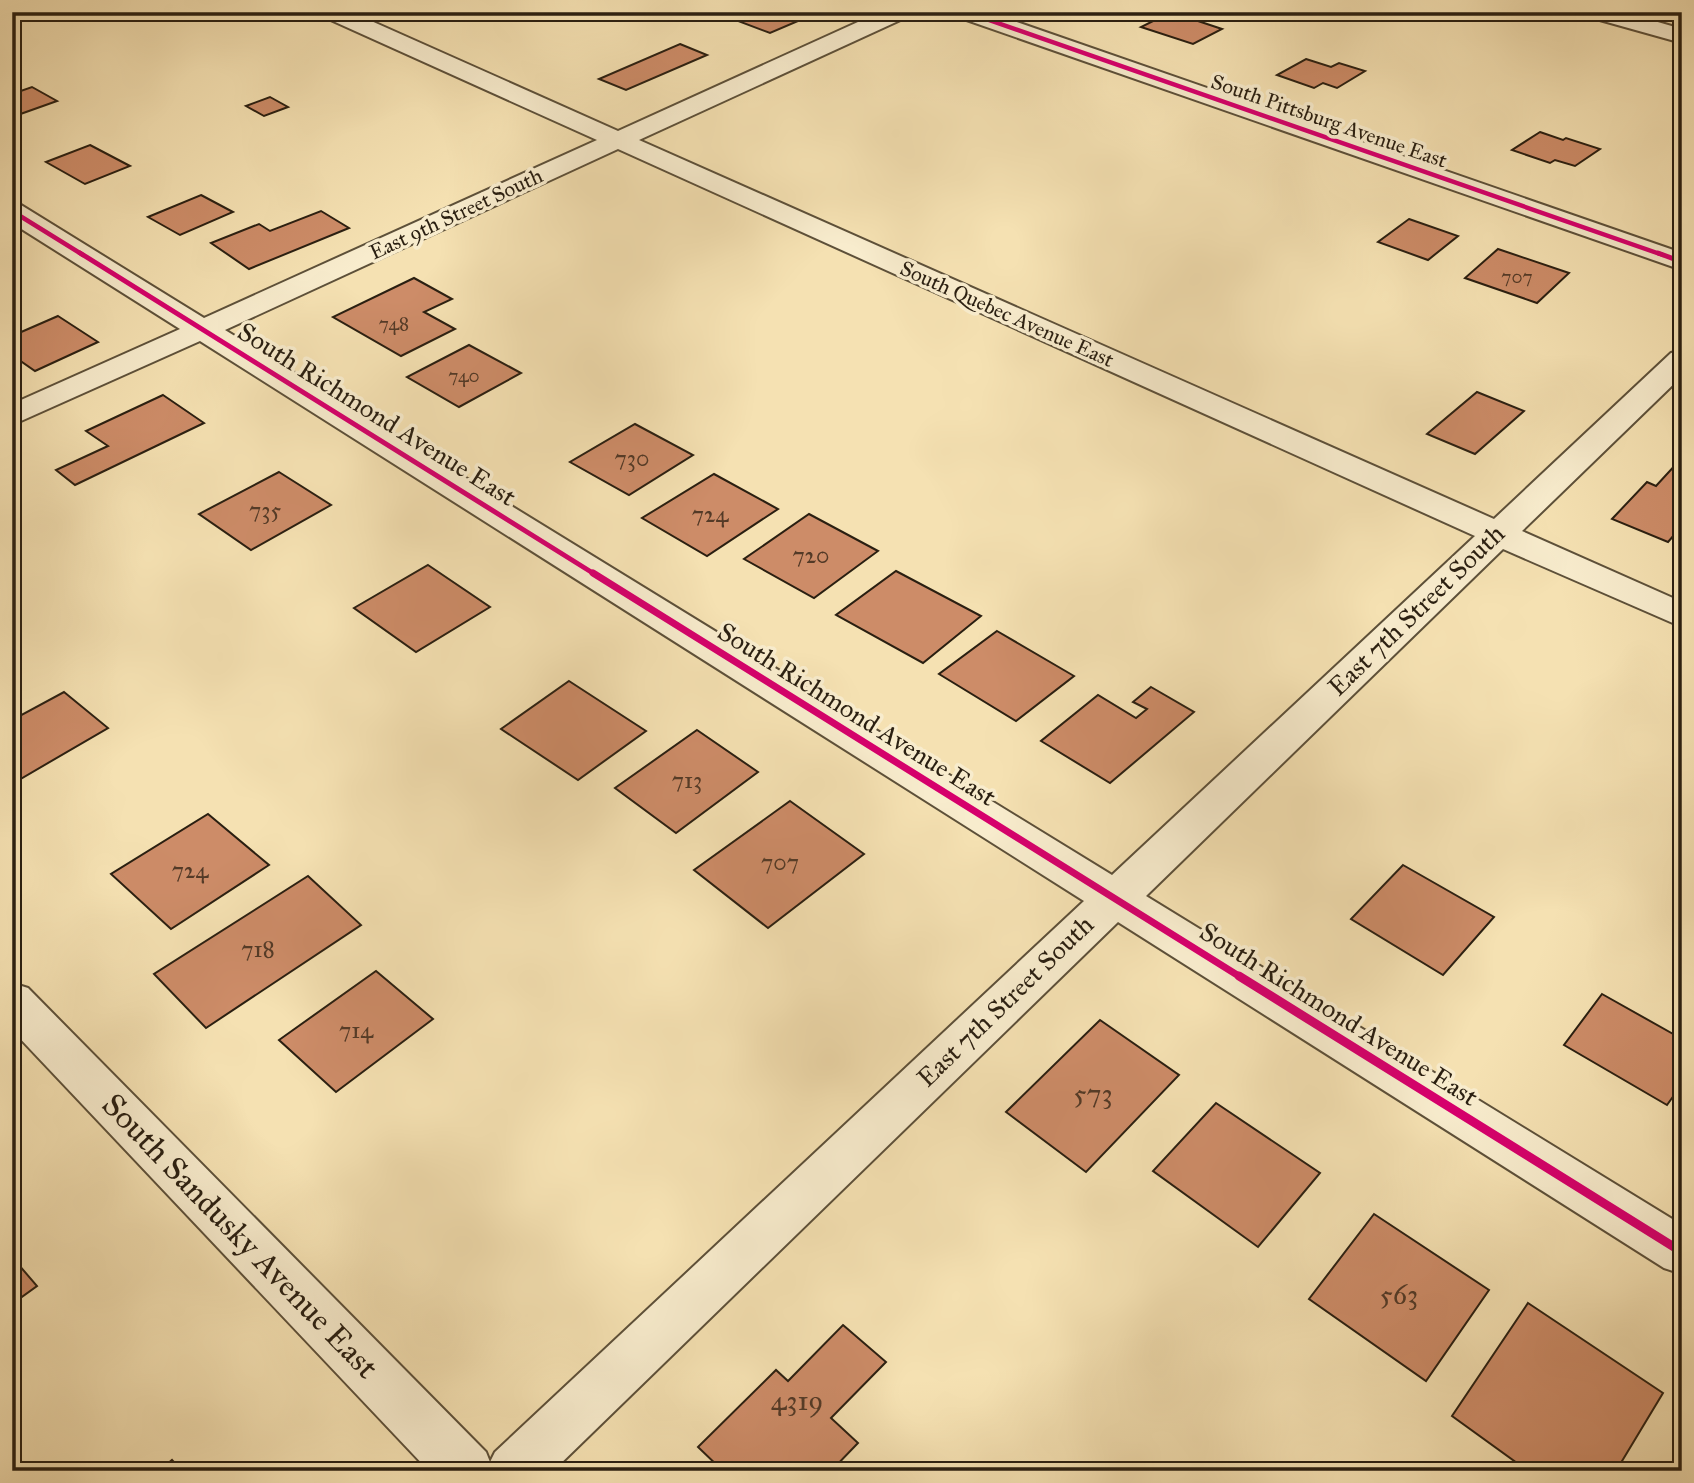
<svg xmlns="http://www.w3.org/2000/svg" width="1694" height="1483" viewBox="0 0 1694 1483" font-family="'IM FELL Great Primer',serif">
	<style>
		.building { fill: #cd8c68; stroke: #2a1f11; stroke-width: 2 }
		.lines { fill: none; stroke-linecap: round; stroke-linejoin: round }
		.minor-casing { stroke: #5d5039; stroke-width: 4 }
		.minor { fill: #f8eccd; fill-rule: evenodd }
		.cycleway-far3-casing { stroke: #f8eccd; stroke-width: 7 }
		.cycleway-far2-casing { stroke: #f8eccd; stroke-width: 9 }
		.cycleway-far1-casing { stroke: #f8eccd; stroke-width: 11 }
		.cycleway-casing { stroke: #f8eccd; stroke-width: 13 }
		.cycleway-far3 { stroke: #d6006c; stroke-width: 4.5 }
		.cycleway-far2 { stroke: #d6006c; stroke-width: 5 }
		.cycleway-far1 { stroke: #d6006c; stroke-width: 7 }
		.cycleway { stroke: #d6006c; stroke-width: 9 }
		.labels { text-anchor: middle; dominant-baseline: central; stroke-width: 7; stroke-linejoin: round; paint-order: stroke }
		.far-number-label { font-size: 19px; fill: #533a27 }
		.far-street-label { font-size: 21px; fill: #2a1f11; stroke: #f8eccd }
		.number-label { font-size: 23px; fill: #533a27 }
		.street-label { font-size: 26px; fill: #2a1f11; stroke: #f8eccd }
		.near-number-label { font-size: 28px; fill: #533a27 }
		.near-street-label { font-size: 32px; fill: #2a1f11; stroke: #f8eccd }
	</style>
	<rect width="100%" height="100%" fill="#f5e1b2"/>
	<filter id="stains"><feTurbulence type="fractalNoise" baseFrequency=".00286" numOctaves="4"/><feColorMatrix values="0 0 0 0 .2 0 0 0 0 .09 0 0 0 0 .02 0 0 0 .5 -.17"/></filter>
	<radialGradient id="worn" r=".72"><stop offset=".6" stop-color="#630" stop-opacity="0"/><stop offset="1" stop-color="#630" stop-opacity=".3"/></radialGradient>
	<g class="building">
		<polygon points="758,12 819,12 770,33 738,21"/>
		<polygon points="1171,12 1222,29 1193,44 1141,27"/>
		<polygon points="680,44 707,55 626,90 599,79"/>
		<polygon points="1306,59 1331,67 1339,63 1365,71 1337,88 1323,83 1314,88 1277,75"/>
		<polygon points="32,87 57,101 12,117 12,94"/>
		<polygon points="270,97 288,107 264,116 246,106"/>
		<polygon points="1540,132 1563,140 1566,138 1600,149 1575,166 1555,160 1550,163 1512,150"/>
		<polygon points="90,145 130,166 85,184 46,162"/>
		<polygon points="201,195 233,212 180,235 148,217"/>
		<polygon points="321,211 349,228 249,269 211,243 259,224 270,231"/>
		<polygon points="1409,219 1458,236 1428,260 1378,242"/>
		<polygon points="1498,249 1569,273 1537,303 1465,278"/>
		<polygon points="414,278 452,299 424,312 455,329 401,356 333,317"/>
		<polygon points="58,316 98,342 35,371 12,355 12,336"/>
		<polygon points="469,345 521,373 459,407 407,377"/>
		<polygon points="1477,392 1524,411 1475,454 1427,434"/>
		<polygon points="163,395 204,423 75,485 56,470 108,446 86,431"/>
		<polygon points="635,424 693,455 629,495 570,462"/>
		<polygon points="1678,462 1682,464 1682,526 1668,542 1612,519 1647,482 1656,486"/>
		<polygon points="279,472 331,505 251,550 199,514"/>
		<polygon points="714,474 778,509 707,556 642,518"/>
		<polygon points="809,514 878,551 814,598 744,559"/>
		<polygon points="428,565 490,607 416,652 354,608"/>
		<polygon points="896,571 981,616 923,663 836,615"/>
		<polygon points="997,631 1074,676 1016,721 939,674"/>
		<polygon points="569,681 646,731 578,780 501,729"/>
		<polygon points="1151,687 1194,712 1110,783 1041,741 1098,695 1136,718 1147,709 1133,702"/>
		<polygon points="64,692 108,728 12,784 12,720"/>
		<polygon points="697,730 758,772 676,833 615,788"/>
		<polygon points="790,801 864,854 768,928 694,870"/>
		<polygon points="208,814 269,865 171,929 111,874"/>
		<polygon points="1403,865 1494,917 1443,975 1351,919"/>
		<polygon points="308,876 361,925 206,1028 154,974"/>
		<polygon points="376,971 433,1019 336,1092 279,1040"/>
		<polygon points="1602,994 1682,1039 1682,1084 1667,1105 1564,1045"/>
		<polygon points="1100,1020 1179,1075 1086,1172 1006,1112"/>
		<polygon points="1216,1103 1320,1173 1258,1247 1153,1171"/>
		<polygon points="1374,1214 1489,1290 1426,1381 1309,1299"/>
		<polygon points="12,1257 37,1286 12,1304"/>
		<polygon points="1528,1303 1663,1393 1616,1471 1528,1471 1452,1416"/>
		<polygon points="843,1325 886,1362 831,1418 858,1443 831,1471 723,1471 698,1447 776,1370 788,1381"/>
		<polygon points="172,1460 182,1471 159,1471"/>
	</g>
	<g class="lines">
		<g class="minor-casing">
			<g id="minor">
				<path d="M321 12H351L618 131 880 12H910L907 17 639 140 1494 519 1671 353 1682 350V376L1522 531 1682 602V627L1503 549 1146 896 1682 1225V1274L1664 1268 1118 922 553 1471H429L12 1030V983L28 988 486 1452 490 1462 495 1452 1084 901 200 341 12 425V404L180 329 12 223V203L21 205 204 318 597 140 324 17ZM618 149 1475 536 1112 875 225 330Z"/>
				<polygon points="955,12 988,12 1682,253 1682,270 958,17"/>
				<polygon points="1586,12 1623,12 1682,29 1682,43 1589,17"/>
			</g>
		</g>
		<use href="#minor" class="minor"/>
		<g class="cycleway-far3-casing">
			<g id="cycleway-far3">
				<polyline points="966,12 1663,255"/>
				<polyline points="12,211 83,255"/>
			</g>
		</g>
		<g class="cycleway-far2-casing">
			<g id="cycleway-far2">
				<polyline points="80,253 596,575"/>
				<polyline points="1658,253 1682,262"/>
			</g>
		</g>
		<g class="cycleway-far1-casing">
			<polyline id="cycleway-far1" points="593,573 1242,978"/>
		</g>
		<g class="cycleway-casing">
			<polyline id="cycleway" points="1239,976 1682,1252"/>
		</g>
		<use href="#cycleway-far3" class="cycleway-far3"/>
		<use href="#cycleway-far2" class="cycleway-far2"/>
		<use href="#cycleway-far1" class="cycleway-far1"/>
		<use href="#cycleway" class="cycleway"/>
	</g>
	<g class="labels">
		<g class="far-number-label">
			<text x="1517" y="276">707</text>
			<text x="394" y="323">748</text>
			<text x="464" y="375">740</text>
		</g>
		<g class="far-street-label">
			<text transform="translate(1329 121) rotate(19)">South Pittsburg Avenue East</text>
			<text transform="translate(456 214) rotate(-25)">East 9th Street South</text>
			<text transform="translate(1007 314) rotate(24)">South Quebec Avenue East</text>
		</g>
		<g class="number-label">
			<text x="632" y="458">730</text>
			<text x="265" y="510">735</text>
			<text x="710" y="514">724</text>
			<text x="811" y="555">720</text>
			<text x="687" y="780">713</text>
			<text x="780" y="862">707</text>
			<text x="190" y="870">724</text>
			<text x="258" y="949">718</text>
			<text x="356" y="1030">714</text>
		</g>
		<g class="street-label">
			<text transform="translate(377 414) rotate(32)">South Richmond Avenue East</text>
			<text transform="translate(1416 610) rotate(-44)">East 7th Street South</text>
			<text transform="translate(857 714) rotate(32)">South Richmond Avenue East</text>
			<text transform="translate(1005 1001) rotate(-44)">East 7th Street South</text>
			<text transform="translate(1339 1014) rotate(32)">South Richmond Avenue East</text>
		</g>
		<g class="near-number-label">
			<text x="1093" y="1093">573</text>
			<text x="1399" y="1294">563</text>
			<text x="797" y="1400">4319</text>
		</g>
		<g class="near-street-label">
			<text transform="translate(240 1236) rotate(46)">South Sandusky Avenue East</text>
		</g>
	</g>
	<rect width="1694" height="1483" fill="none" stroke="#f5e1b2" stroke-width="42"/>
	<rect x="14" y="14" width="1666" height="1455" fill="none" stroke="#2a1f11" stroke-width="3.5"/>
	<rect x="21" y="21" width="1652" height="1441" fill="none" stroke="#2a1f11" stroke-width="2"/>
	<rect width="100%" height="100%" filter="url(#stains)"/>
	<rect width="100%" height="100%" fill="url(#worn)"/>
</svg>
